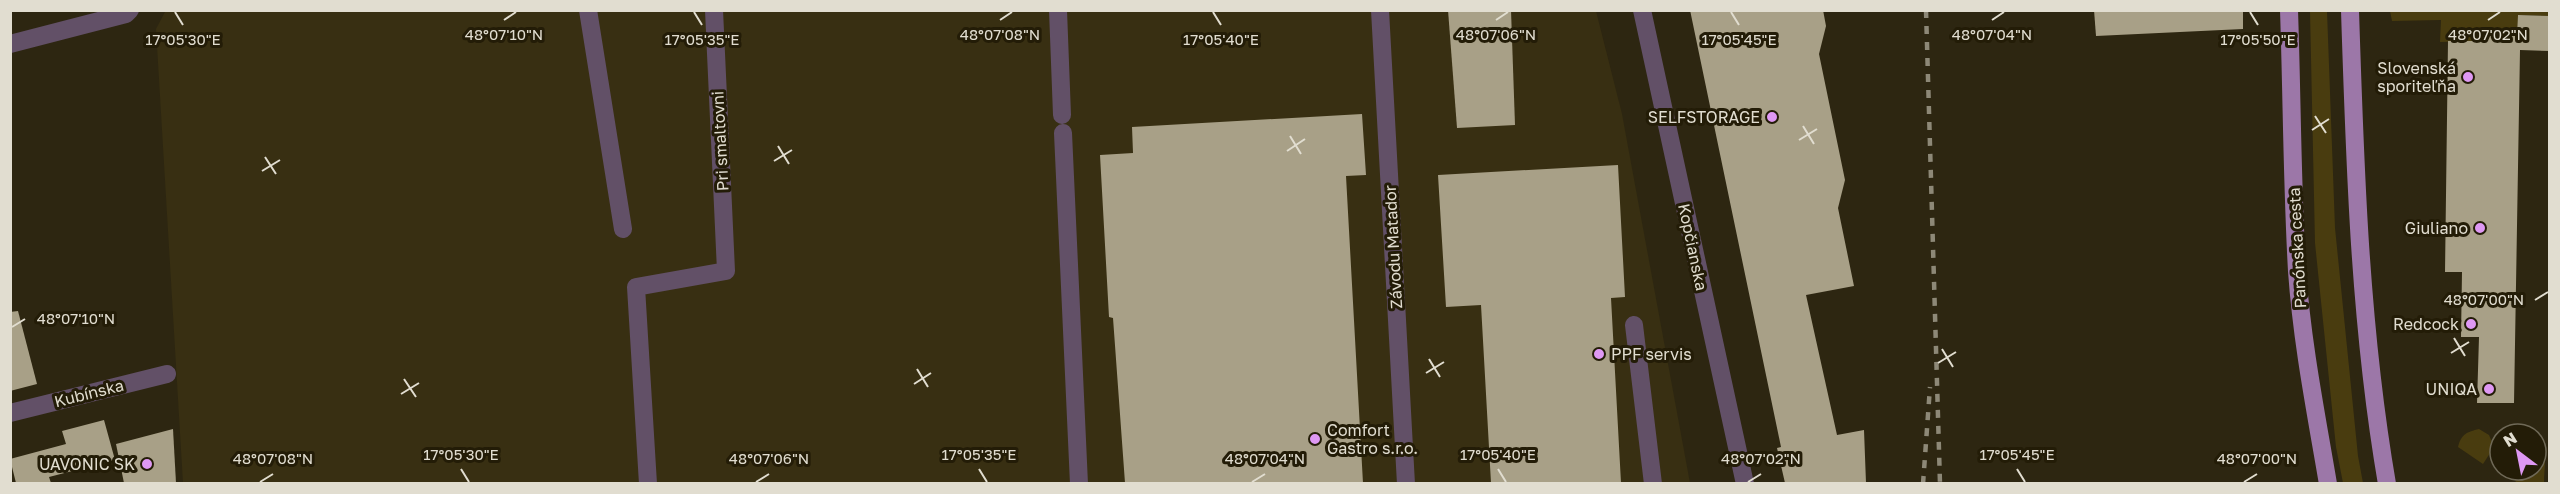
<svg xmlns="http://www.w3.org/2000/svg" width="2560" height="494" viewBox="0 0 2560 494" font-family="'Golos Text',sans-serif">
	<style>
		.built { fill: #382f12 }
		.green { fill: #493c0f }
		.building { fill: #a8a087 }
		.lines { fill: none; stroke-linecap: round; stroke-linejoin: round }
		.minor { stroke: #625067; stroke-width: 18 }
		.major { stroke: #9c77a8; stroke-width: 18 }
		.rail { stroke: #8d8877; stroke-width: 4.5; stroke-dasharray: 8 8; stroke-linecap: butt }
		.ticks { fill: none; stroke: #e1ddd0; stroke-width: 2 }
		.poi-dot { fill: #de98f3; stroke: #231c07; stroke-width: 2 }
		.labels { text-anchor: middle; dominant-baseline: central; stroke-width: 6; stroke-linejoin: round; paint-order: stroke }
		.poi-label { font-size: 16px; fill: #e1ddd0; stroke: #231c07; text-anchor: end }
		.street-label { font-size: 16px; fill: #e1ddd0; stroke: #231c07 }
		.ticks-label { font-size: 15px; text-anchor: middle; fill: #e1ddd0; stroke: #231c07; stroke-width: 6; stroke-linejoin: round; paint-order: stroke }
	</style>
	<rect width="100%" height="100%" fill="#2d2611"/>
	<polygon class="built" points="166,10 1596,11 1622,114 1690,483 183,483 156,29"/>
	<g class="green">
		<polygon points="2549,10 2550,16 2518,15 2517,50 2481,41 2440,42 2441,20 2392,21 2390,11"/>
		<polygon points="2310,11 2327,11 2335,228 2358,456 2363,483 2343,483 2336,447 2315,243"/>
		<path d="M2479 429 2489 435 2494 447 2483 464 2458 447C2461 434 2467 432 2479 429Z"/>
		<path d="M2523 430C2552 430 2544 463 2544 483H2516L2513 470H2536V434H2518Z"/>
	</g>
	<g class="building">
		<polygon points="1448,10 1511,10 1515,125 1457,128"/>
		<polygon points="1690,10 1823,10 1826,26 1819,54 1845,180 1838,208 1854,286 1806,295 1837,435 1864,430 1866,483 1785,483 1777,448 1781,447"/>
		<polygon points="2094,10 2243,10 2243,29 2096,36"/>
		<polygon points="2518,15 2550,16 2550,51 2520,50 2514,403 2477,403 2479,337 2461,337 2462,272 2445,272 2448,41 2481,41 2481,35 2517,35"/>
		<polygon points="1362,114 1366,175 1346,176 1363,483 1125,483 1113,318 1109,317 1100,155 1133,153 1132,127"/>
		<polygon points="1618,165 1625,297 1611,298 1621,483 1491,483 1481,305 1446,307 1438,175"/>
		<polygon points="18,311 37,384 10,391 10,312"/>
		<polygon points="104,420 115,460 49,477 51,483 16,483 10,459 66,444 62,431"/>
		<polygon points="173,429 176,483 124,483 116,444"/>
	</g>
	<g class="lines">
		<g class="minor">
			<polyline points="588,10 623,229"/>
			<polyline points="1058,10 1062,115"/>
			<polyline points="1380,10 1406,484"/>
			<polyline points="1642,10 1745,484"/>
			<polyline points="10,44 126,14 130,10"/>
			<polyline points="1063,133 1079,484"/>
			<polyline points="1634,325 1653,484"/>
			<polyline points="10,413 167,374"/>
			<polyline points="648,484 636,287 726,271 714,10"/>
		</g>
		<g class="major">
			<path d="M2289 10C2292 97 2292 184 2297 271 2302 343 2316 413 2328 484"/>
			<path d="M2350 10C2355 169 2360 327 2387 484"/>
		</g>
		<g class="rail">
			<polyline points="1926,10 1940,484"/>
			<polyline points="1923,484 1930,387"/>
		</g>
	</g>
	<path class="ticks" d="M175 12 183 25M694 12 702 25M1213 12 1221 25M1731 12 1739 25M2250 12 2258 25M504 20 516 12M1000 20 1012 12M1496 20 1508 12M1992 20 2004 12M2488 20 2500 12M2315 116 2326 133M1803 126 1814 144M2312 130 2329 119M1290 136 1301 154M1799 140 1817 129M778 146 789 164M1287 151 1305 139M265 157 276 174M774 161 792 150M262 171 280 160M2535 300 2548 292M12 327 25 319M2454 338 2465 356M1942 349 1953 367M2451 353 2469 342M1429 359 1440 377M1938 363 1956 352M917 369 928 387M1426 373 1444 362M404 379 416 397M914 384 931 373M401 394 419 383M461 469 469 482M979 469 987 482M1498 469 1506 482M2017 469 2025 482M260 482 273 474M756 482 769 474M1252 482 1265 474M1748 482 1761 474M2244 482 2257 474"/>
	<g class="poi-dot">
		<circle cx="2468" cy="77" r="6"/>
		<circle cx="1772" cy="117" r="6"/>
		<circle cx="2480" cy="228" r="6"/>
		<circle cx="2471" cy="324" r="6"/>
		<circle cx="1599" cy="354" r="6"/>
		<circle cx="2489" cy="389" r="6"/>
		<circle cx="1315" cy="439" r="6"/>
		<circle cx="147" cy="464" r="6"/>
	</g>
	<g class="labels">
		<g class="poi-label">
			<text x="2456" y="68">Slovenská<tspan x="2456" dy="18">sporiteľňa</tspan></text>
			<text x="1760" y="117">SELFSTORAGE</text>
			<text x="2468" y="228">Giuliano</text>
			<text x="2459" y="324">Redcock</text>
			<text x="1611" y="354" text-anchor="start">PPF servis</text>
			<text x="2477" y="389">UNIQA</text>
			<text x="1327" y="430" text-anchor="start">Comfort<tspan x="1327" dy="18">Gastro s.r.o.</tspan></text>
			<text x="135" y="464">UAVONIC SK</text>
		</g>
		<g class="street-label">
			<text transform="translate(720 141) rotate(-93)">Pri smaltovni</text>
			<text transform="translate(1393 247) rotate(-93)">Závodu Matador</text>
			<text transform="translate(1693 247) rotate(78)">Kopčianska</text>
			<text transform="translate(2297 248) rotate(-93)">Panónska cesta</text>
			<text transform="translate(89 393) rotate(-14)">Kubínska</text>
		</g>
	</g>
	<g class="ticks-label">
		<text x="504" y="40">48°07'10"N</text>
		<text x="1000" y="40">48°07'08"N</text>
		<text x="1496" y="40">48°07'06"N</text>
		<text x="1992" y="40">48°07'04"N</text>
		<text x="2488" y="40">48°07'02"N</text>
		<text x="183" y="45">17°05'30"E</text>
		<text x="702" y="45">17°05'35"E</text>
		<text x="1221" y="45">17°05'40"E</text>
		<text x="1739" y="45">17°05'45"E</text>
		<text x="2258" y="45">17°05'50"E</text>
		<text x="2484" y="305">48°07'00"N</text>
		<text x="76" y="324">48°07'10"N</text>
		<text x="461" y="460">17°05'30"E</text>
		<text x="979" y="460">17°05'35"E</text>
		<text x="1498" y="460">17°05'40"E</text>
		<text x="2017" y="460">17°05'45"E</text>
		<text x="273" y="464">48°07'08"N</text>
		<text x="769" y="464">48°07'06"N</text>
		<text x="1265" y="464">48°07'04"N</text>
		<text x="1761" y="464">48°07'02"N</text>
		<text x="2257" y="464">48°07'00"N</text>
	</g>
	<rect width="2560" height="494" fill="none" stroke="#e1ddd0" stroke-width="24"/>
	<g transform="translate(2518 452) rotate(328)"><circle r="28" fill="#231c07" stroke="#6f6957" stroke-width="1.5"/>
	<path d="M0-4.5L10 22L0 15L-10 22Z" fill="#de98f3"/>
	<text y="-9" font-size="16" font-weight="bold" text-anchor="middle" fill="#e1ddd0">N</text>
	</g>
</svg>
